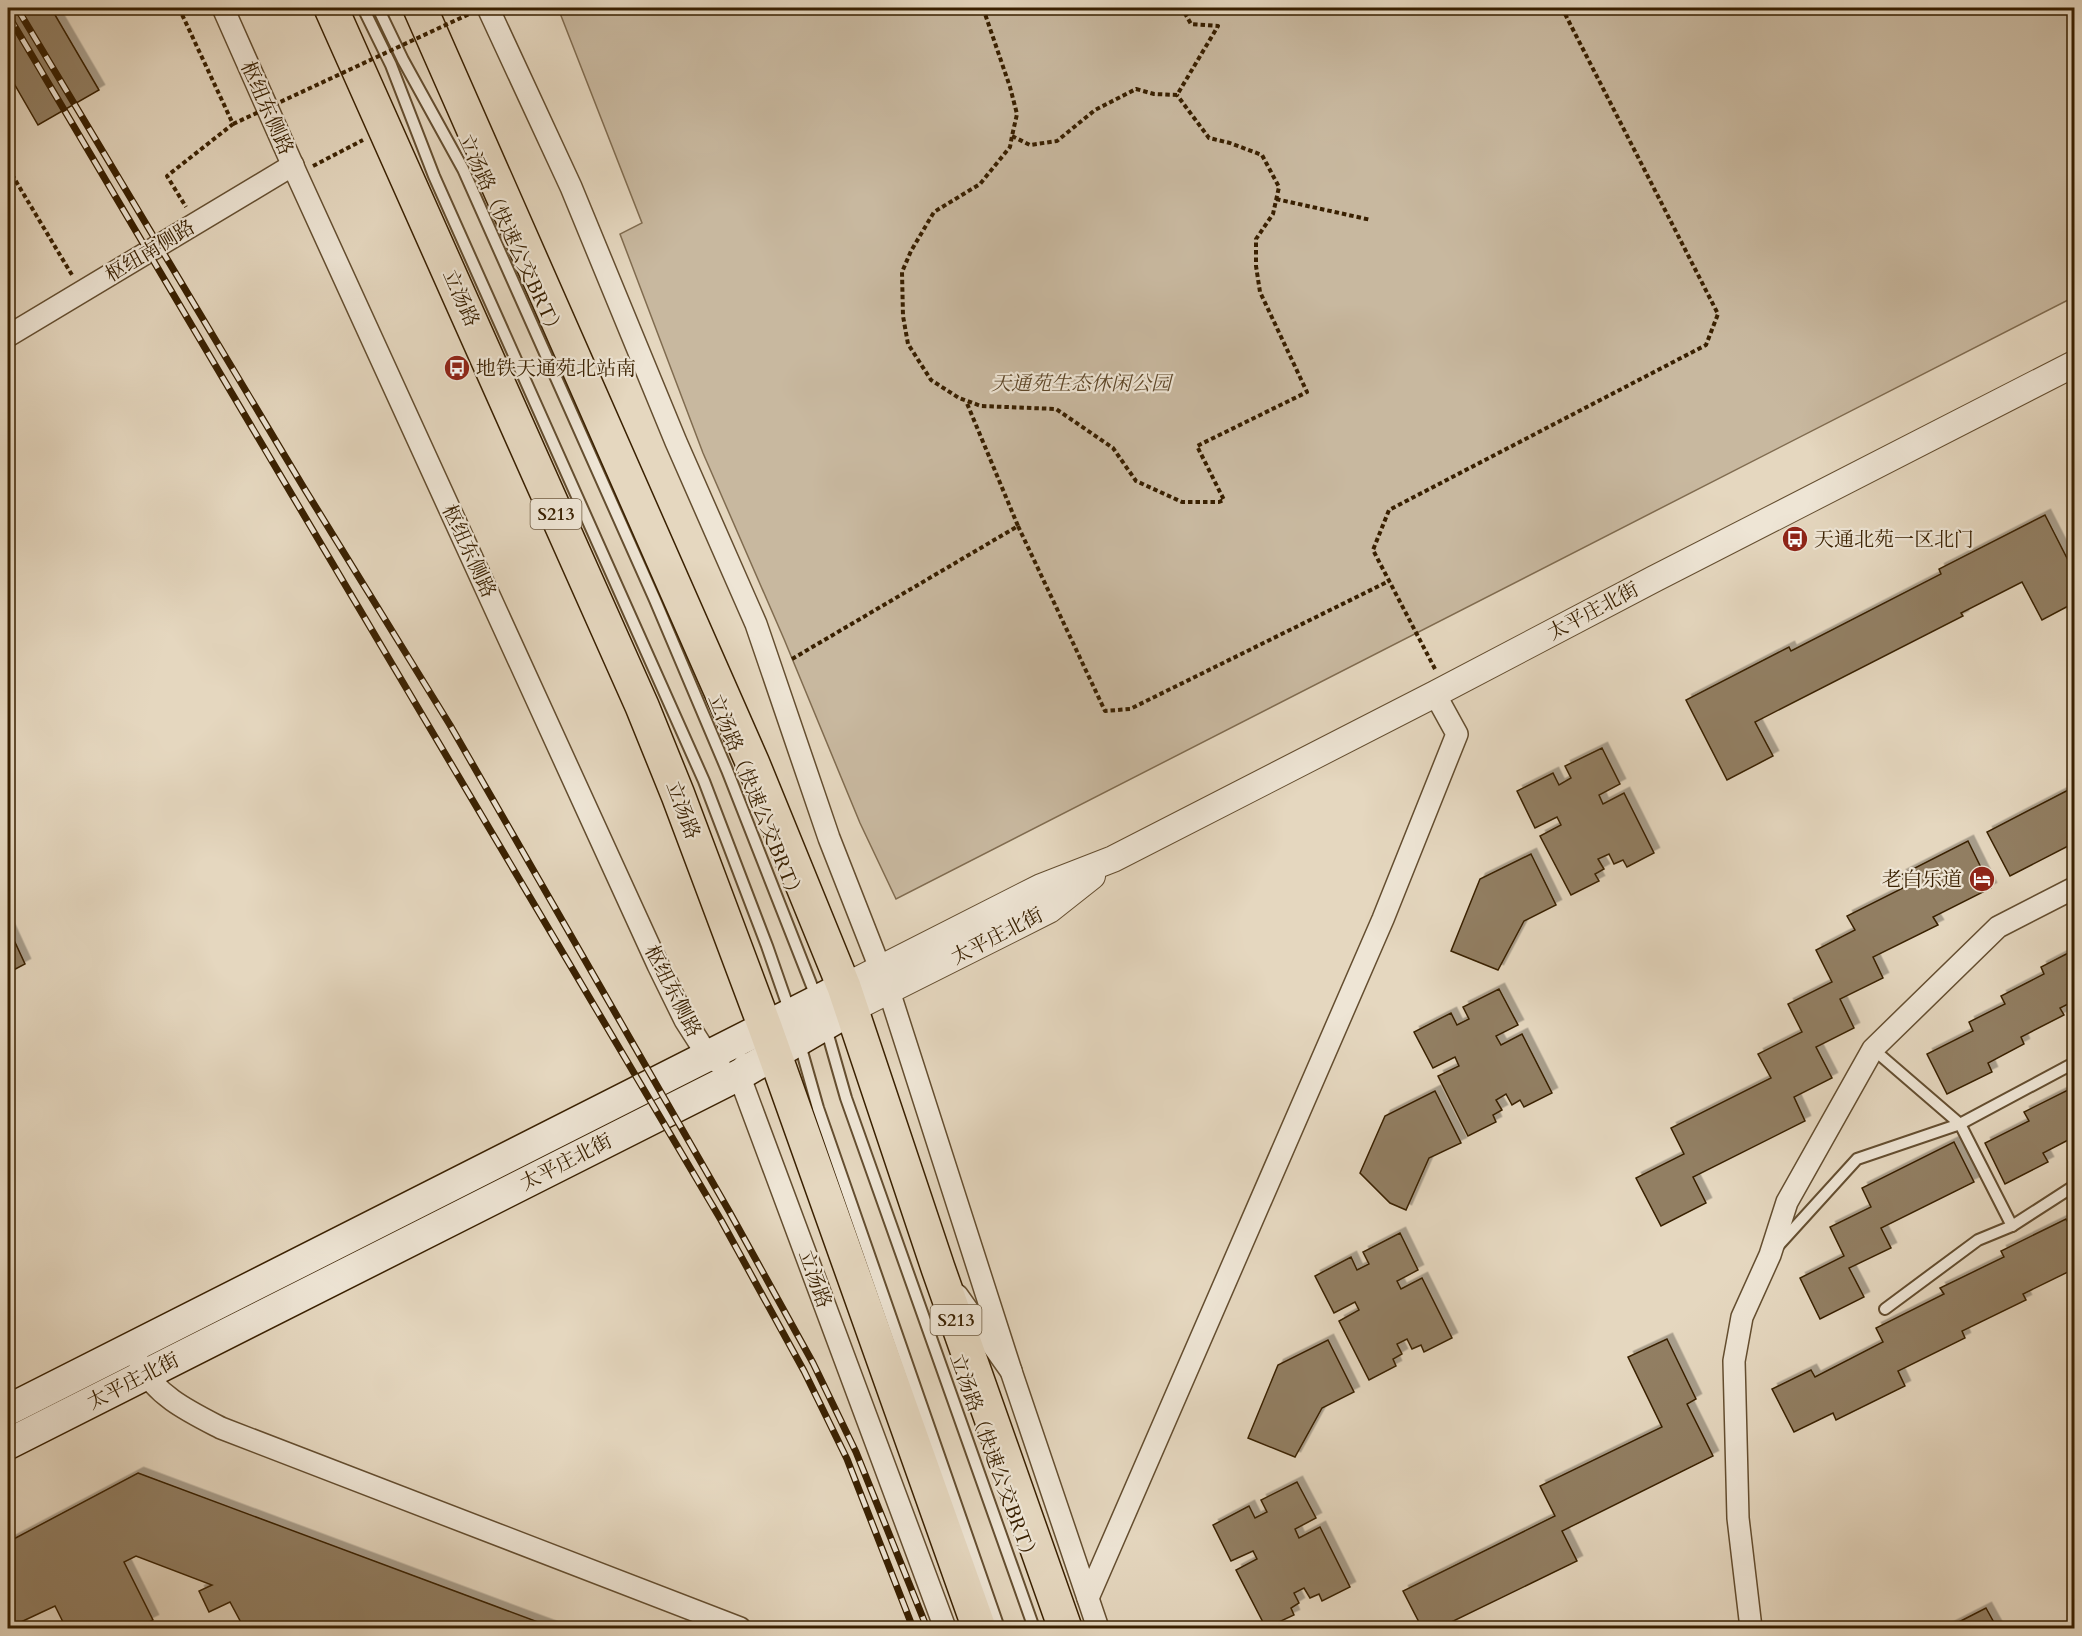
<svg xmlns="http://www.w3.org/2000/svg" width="2082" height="1636" viewBox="0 0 2082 1636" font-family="Cardo,'Noto Serif SC',serif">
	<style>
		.green { fill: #c8b89f; stroke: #806c50; stroke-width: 1.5 }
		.building { fill: #927f64; stroke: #392001; stroke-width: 1.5; filter: url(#shadow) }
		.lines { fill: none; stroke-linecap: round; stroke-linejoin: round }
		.service-casing { stroke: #644e30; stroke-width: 14 }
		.minor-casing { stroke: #644e30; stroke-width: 24 }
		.tertiary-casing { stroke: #644e30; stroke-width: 28 }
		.secondary-casing { stroke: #392001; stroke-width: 33 }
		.primary-casing { stroke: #392001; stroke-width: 36 }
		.path { stroke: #392001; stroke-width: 4; stroke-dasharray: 4.5 3; stroke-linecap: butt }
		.service { stroke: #eee5d5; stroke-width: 10 }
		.minor { stroke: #eee5d5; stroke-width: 21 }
		.tertiary { stroke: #eee5d5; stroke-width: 26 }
		.secondary { stroke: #eee5d5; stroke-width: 30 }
		.primary { stroke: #e5d7bf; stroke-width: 33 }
		.rail-casing { stroke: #392001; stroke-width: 7 }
		.rail { stroke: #eee5d5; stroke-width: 4.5; stroke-dasharray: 14; stroke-linecap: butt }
		.path-bridge { stroke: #392001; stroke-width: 4; stroke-dasharray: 4.5 3; stroke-linecap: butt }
		.labels { text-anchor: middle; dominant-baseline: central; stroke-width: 4.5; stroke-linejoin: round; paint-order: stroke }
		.shield { fill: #eee5d5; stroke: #6f5b41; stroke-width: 1.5 }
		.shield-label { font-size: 18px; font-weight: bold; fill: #392001 }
		.street-label { font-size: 20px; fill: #392001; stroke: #eee5d5 }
		.poi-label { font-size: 20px; fill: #392001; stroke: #eee5d5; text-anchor: start }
		.park-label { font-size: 20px; font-style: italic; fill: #5d4628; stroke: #eee5d5 }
	</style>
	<defs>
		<filter id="shadow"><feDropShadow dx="5.5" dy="-5.5" stdDeviation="0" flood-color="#0004"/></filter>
	</defs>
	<rect width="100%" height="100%" fill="#e5d7bf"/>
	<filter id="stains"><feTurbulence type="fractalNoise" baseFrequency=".00333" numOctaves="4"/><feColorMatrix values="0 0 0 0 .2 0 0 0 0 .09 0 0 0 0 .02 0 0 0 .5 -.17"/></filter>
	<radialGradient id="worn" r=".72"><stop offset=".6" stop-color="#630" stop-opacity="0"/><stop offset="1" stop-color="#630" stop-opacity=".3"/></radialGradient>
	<polygon class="green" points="558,8 2074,8 2074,297 896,899 860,823 784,639 703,453 620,234 642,223"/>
	<g class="building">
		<polygon points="8,8 51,8 99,90 38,125 8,73"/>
		<polygon points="2045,515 2074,572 2074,603 2042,620 2022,582 1961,613 1963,616 1755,722 1773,756 1727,780 1686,700 1789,647 1791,651 1941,574 1939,569"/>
		<polygon points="1602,748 1620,784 1599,795 1603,804 1624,793 1654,853 1627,867 1623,860 1614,864 1609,854 1598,859 1604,869 1595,874 1599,881 1571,895 1540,836 1561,825 1557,817 1535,828 1517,791 1553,773 1559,785 1571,778 1565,766"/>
		<polygon points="2074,787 2074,843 2010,876 1987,832"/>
		<polygon points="1968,841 1991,888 1933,917 1938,925 1873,957 1883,978 1840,999 1854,1028 1816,1047 1832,1078 1794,1097 1805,1121 1693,1177 1706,1203 1661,1226 1636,1178 1684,1154 1671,1128 1771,1078 1758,1054 1802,1032 1788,1004 1832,982 1816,950 1855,930 1847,916 1907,886 1901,875"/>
		<polygon points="1531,854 1556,905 1524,921 1498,970 1451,951 1480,879"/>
		<polygon points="8,927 25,964 8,973"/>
		<polygon points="2074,950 2074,1001 2060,1008 2064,1015 2021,1037 2024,1044 1988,1063 1992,1072 1947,1094 1927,1054 1973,1031 1969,1022 2005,1004 2001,996 2044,974 2041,967"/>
		<polygon points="1499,989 1518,1025 1496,1036 1501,1045 1522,1034 1552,1093 1524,1107 1520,1100 1512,1105 1506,1094 1496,1100 1502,1110 1493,1115 1496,1122 1468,1136 1438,1076 1459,1066 1455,1057 1433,1068 1414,1032 1451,1013 1457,1025 1469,1019 1463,1007"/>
		<polygon points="2074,1087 2074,1137 2043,1153 2048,1162 2005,1184 1985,1143 2029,1121 2024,1112"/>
		<polygon points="1435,1091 1461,1143 1429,1158 1406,1210 1390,1203 1360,1173 1385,1116"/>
		<polygon points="1954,1142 1974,1182 1881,1228 1891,1248 1849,1268 1864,1297 1820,1319 1800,1278 1844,1256 1830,1227 1871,1207 1862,1188"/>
		<polygon points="2066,1219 2074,1235 2074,1269 2023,1294 2026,1300 1962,1331 1965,1338 1898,1371 1905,1386 1836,1420 1833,1413 1794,1432 1772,1389 1811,1370 1815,1377 1883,1342 1876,1328 1944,1294 1940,1288 2004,1257 2001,1251"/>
		<polygon points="1400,1233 1418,1270 1397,1281 1401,1289 1422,1278 1452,1338 1424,1352 1421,1345 1412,1349 1407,1339 1397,1344 1402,1354 1393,1359 1396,1366 1369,1380 1339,1321 1359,1310 1355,1302 1334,1313 1315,1276 1351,1257 1357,1270 1369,1264 1363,1252"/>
		<polygon points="1667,1339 1696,1399 1687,1404 1713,1456 1562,1531 1577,1561 1439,1628 1422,1628 1403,1591 1555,1516 1540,1486 1662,1427 1628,1357"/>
		<polygon points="1328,1340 1354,1392 1322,1408 1295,1457 1248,1438 1278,1365"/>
		<polygon points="138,1473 554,1628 244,1628 230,1602 209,1612 199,1591 212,1585 136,1556 124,1562 153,1620 137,1628 66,1628 55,1606 8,1628 8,1542"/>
		<polygon points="1297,1482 1316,1518 1295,1529 1299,1538 1320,1527 1350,1587 1322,1601 1319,1594 1310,1598 1304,1588 1294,1593 1299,1603 1291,1608 1294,1615 1266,1628 1236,1570 1257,1559 1253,1551 1231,1561 1213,1525 1249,1506 1255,1518 1267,1512 1261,1500"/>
		<polygon points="1986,1608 1997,1628 1947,1628"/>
	</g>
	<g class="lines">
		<g class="service-casing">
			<g id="service">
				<polyline points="363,8 391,65 434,176 704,781 767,946 790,1012"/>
				<polyline points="378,8 403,60 463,169 655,600 727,770 817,999"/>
				<polyline points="826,1028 846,1098 1034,1628"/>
				<polyline points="799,1041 818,1108 999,1628"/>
				<polyline points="1873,1049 1960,1124 2012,1226"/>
				<polyline points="1778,1246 1857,1159 1960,1124 2074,1063"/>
				<polyline points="1885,1309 1978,1240 2012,1226 2074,1186"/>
			</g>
		</g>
		<g class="minor-casing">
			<g id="minor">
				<polyline points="223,8 297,175 658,965 685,1020 708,1056 719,1063"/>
				<polyline points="488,8 571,187 676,442 756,624 829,838 889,991 1011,1371"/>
				<polyline points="8,336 293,165"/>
				<polyline points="745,1064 739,1075 945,1628"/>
				<polyline points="957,1295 1011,1371 1098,1628"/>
				<path d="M140 1364C156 1396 190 1412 221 1428L740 1628"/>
				<polyline points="1088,1598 1383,919 1457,734 1435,694"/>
				<polyline points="1751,1628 1738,1518 1734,1361 1742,1317 1770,1255 1787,1202 1873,1049 1998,927 2074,888"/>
			</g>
		</g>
		<g class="tertiary-casing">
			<g id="tertiary">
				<polyline points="844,987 1041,887 1113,859 1435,694 1654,579 2074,364"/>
				<polyline points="852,1009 1049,910 1092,876"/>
			</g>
		</g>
		<g class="secondary-casing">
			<g id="secondary">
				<polyline points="8,1410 844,987"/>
				<polyline points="8,1444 739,1075 852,1009"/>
			</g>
		</g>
		<g class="primary-casing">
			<g id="primary">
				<polyline points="331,8 642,706 678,795 765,1027 979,1628"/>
				<polyline points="420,8 753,764 844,987 938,1268 1065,1628"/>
			</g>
		</g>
		<g class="path">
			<polyline points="179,8 233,124 167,176 186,207"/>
			<polyline points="983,8 1010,87 1017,114 1012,136 1010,147 980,184 934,212 911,251 902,272 903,316 908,344 931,380 959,398 981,406 1056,409 1113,448 1136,481 1182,502 1219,502 1224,500 1197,446 1307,392 1260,292 1256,266 1256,239 1273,214 1279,187 1262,155 1230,143 1209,138 1177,95"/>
			<polyline points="1012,136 1030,145 1057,141 1095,110 1136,89 1154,94 1177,95 1218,26 1191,24 1182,8"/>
			<polyline points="313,166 363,140"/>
			<polyline points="8,168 72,275"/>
			<polyline points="1276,199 1371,220"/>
			<polyline points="1018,526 1105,711 1130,709 1389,581"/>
			<polyline points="792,659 1018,526 966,401"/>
			<polyline points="1435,669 1373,550 1389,510 1706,345 1718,314 1562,8"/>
		</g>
		<use href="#service" class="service"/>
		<use href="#minor" class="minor"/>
		<use href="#tertiary" class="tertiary"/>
		<use href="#secondary" class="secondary"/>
		<use href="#primary" class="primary"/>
		<g class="rail-casing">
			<g id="rail">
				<polyline points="17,8 304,488 450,725 729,1211 813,1363 856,1452 927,1628"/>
				<polyline points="8,15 721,1220 804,1371 847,1459 913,1628"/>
			</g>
		</g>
		<use href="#rail" class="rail"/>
		<polyline class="path-bridge" points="233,124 482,8"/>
	</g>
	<defs>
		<g id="bus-disc" transform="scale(1.35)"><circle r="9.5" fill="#8f2418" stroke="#eee5d5"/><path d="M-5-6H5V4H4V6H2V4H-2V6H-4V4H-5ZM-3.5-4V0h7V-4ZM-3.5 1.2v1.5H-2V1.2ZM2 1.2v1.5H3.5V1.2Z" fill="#fff"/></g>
		<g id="hotel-disc" transform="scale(1.35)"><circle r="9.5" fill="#8f2418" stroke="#eee5d5"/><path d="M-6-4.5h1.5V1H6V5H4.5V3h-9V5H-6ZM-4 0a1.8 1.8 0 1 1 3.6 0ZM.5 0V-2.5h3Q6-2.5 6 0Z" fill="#fff"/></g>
	</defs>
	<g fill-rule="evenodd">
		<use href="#bus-disc" x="457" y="368"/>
		<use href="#bus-disc" x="1795" y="539"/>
		<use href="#hotel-disc" x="1982" y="879"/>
	</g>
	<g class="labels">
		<g class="shield">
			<rect x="530.5" y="499" width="51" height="30" rx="4.5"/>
			<rect x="930.5" y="1305" width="51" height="30" rx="4.5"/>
		</g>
		<g class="shield-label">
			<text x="556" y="514">S213</text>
			<text x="956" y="1320">S213</text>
		</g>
		<g class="street-label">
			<text transform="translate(267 108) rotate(66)">枢纽东侧路</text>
			<text transform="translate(511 236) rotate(65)">立汤路（快速公交BRT）</text>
			<text transform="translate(150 251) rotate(-31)">枢纽南侧路</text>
			<text transform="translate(461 298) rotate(66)">立汤路</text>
			<text transform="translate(469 551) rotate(65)">枢纽东侧路</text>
			<text transform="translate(1593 611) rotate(-28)">太平庄北街</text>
			<text transform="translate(756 798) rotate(68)">立汤路（快速公交BRT）</text>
			<text transform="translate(683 810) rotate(69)">立汤路</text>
			<text transform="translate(997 936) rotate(-27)">太平庄北街</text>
			<text transform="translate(673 991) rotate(63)">枢纽东侧路</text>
			<text transform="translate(566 1162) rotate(-27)">太平庄北街</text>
			<text transform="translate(815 1279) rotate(70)">立汤路</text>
			<text transform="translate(133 1381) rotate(-27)">太平庄北街</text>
			<text transform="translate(994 1459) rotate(70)">立汤路（快速公交BRT）</text>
		</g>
		<g class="poi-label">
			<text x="476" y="368">地铁天通苑北站南</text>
			<text x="1814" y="539">天通北苑一区北门</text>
			<text x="1962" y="879" text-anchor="end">老白乐道</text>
		</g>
		<g class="park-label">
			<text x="1081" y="383">天通苑生态休闲公园</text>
		</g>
	</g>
	<rect width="2082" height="1636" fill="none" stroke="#e5d7bf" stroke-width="30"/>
	<rect x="9" y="9" width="2064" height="1618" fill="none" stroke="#392001" stroke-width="3"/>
	<rect x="15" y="15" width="2052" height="1606" fill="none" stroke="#392001" stroke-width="1.5"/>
	<rect width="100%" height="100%" filter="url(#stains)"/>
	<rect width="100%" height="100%" fill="url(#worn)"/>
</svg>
